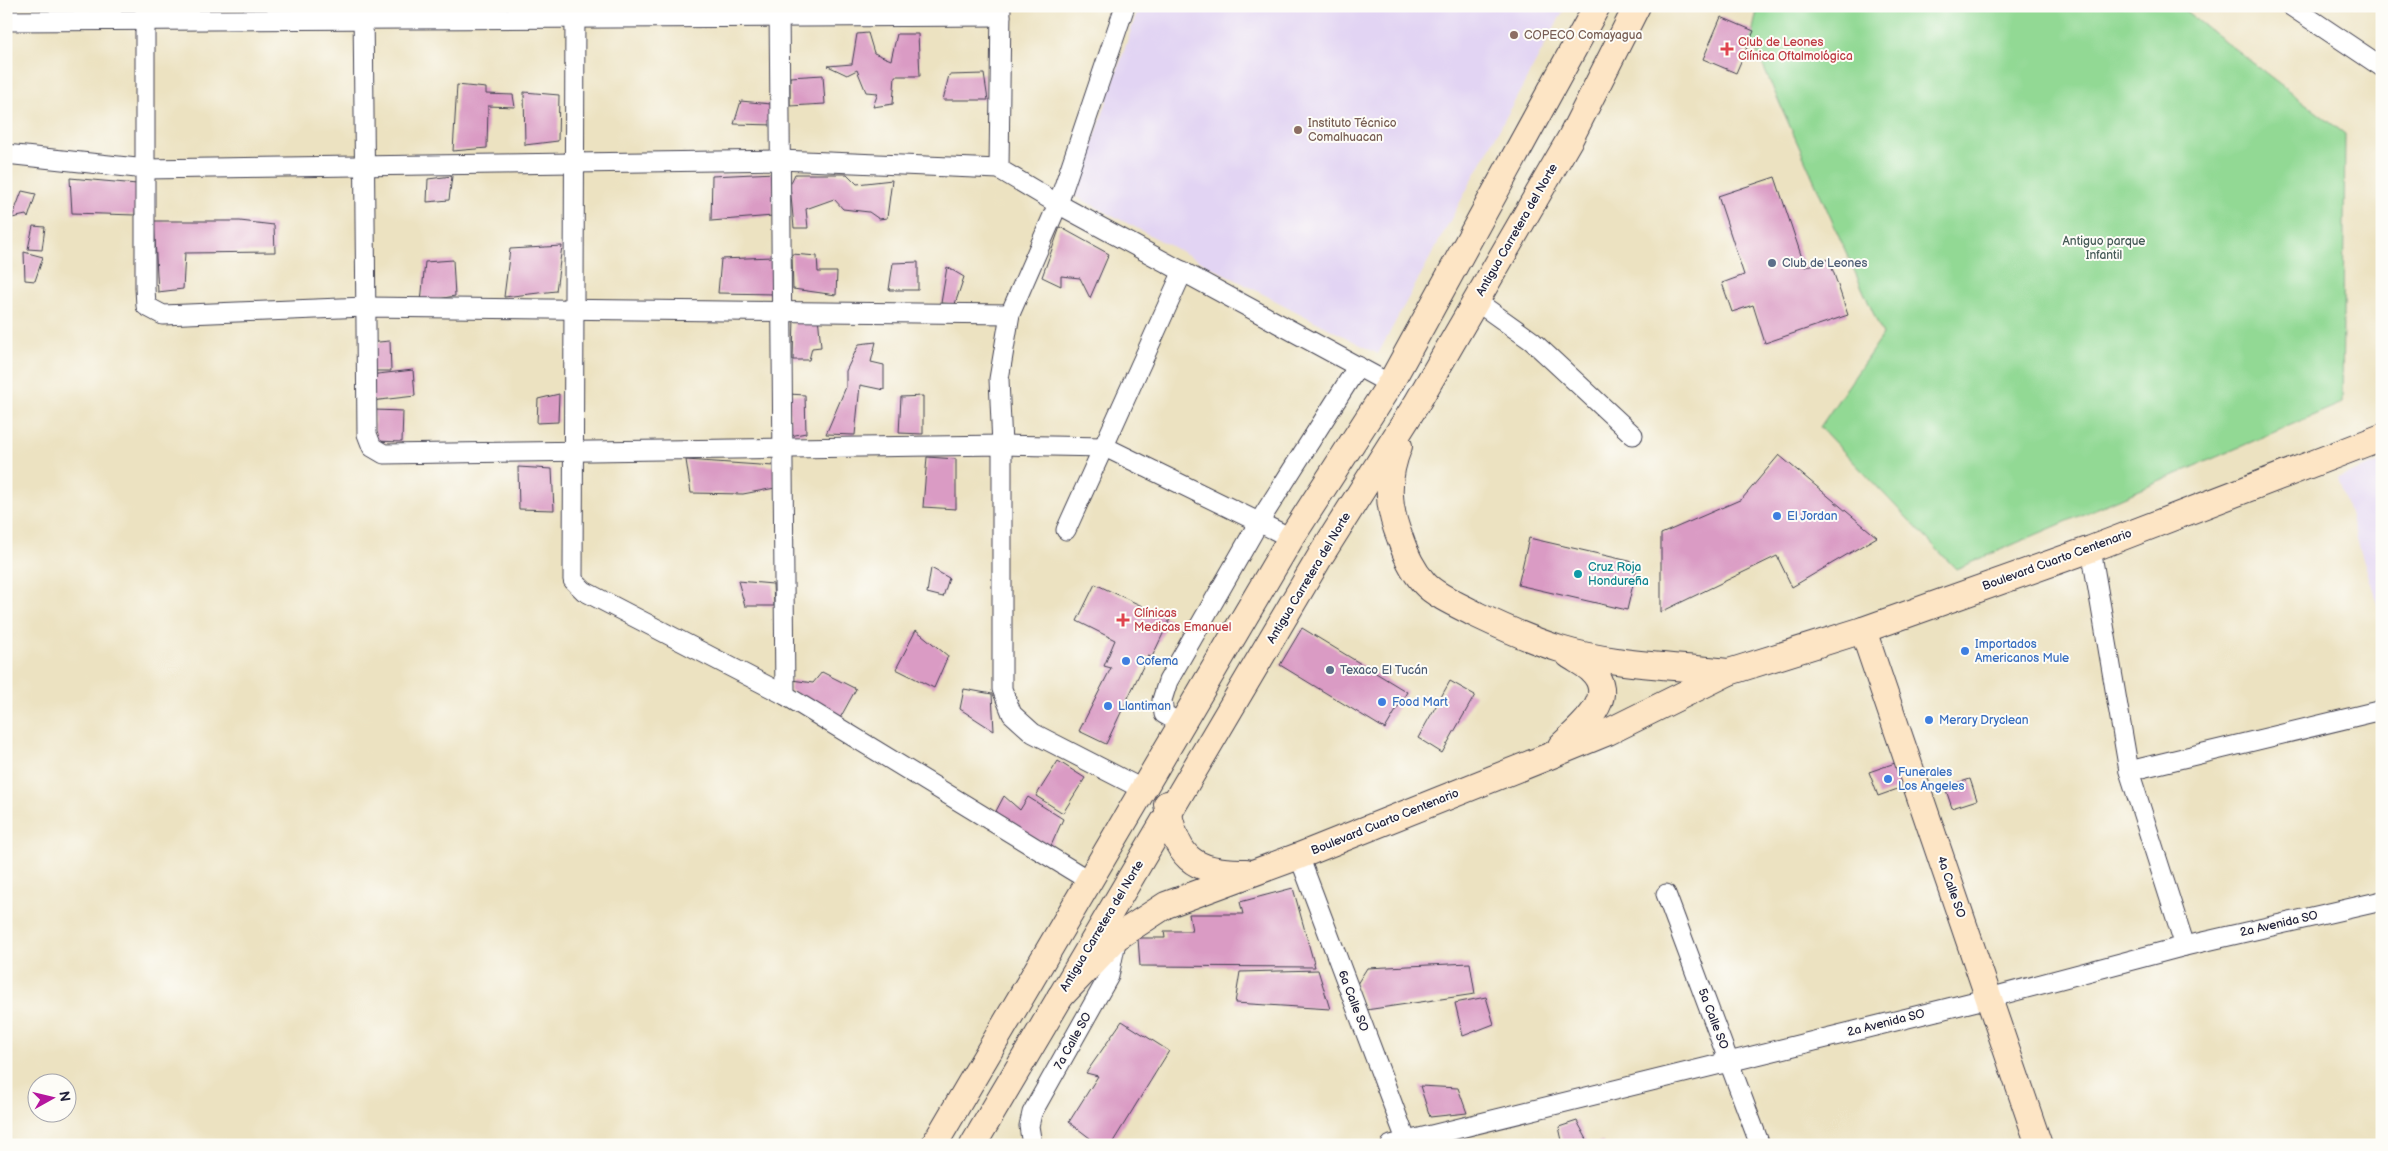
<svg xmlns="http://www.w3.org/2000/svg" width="2388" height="1151" viewBox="0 0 2388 1151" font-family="'Balsamiq Sans',sans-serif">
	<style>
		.built { fill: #e2d4f3 }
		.green { fill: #92d994; stroke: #5a7e68 }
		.building { fill: #da9bc4 }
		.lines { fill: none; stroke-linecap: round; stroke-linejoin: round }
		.street-casing { stroke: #403f4f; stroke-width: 21 }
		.secondary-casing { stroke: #403f4f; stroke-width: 28 }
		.street { stroke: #fff; stroke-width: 19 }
		.secondary { stroke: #fde5c5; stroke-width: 26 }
		.education-dot { fill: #8d6e63; stroke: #fdfcf7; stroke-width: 2 }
		.health-dot { fill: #e0444e; stroke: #fdfcf7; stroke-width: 2 }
		.service-dot { fill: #5c6f8a; stroke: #fdfcf7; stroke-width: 2 }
		.shop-dot { fill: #3f7fe0; stroke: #fdfcf7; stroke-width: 2 }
		.culture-dot { fill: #0f9aa8; stroke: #fdfcf7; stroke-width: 2 }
		.labels { text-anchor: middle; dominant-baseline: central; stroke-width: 4; stroke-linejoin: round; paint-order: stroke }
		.education-label { font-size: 12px; fill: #785e54; stroke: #fdfcf7; text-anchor: start }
		.health-label { font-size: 12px; fill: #be3a42; stroke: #fdfcf7; text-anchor: start }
		.street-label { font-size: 12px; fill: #22223b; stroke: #fdfcf7 }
		.park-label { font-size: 12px; fill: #445956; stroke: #fdfcf7 }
		.service-label { font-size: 12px; fill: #4e5e75; stroke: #fdfcf7; text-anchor: start }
		.shop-label { font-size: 12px; fill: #366cbe; stroke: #fdfcf7; text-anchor: start }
		.culture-label { font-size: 12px; fill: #0d838f; stroke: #fdfcf7; text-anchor: start }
	</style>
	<rect width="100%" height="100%" fill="#fdfcf7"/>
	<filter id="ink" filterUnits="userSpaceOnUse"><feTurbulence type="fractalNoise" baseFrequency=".02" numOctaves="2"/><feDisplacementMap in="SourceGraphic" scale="10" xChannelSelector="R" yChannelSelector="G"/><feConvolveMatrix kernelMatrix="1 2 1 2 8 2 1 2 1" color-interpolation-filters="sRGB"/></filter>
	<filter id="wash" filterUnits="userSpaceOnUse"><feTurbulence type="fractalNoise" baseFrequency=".0096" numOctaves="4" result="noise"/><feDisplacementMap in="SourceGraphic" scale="20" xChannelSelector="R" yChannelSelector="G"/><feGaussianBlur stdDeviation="1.12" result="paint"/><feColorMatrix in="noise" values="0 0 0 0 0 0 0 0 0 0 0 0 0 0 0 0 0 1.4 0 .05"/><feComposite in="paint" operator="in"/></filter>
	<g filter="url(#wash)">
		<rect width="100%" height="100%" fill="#ece2c1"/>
		<g class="built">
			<polygon points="1139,6 1566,6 1378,354 1075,196"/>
			<polygon points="2382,461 2382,619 2338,478"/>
		</g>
		<polygon class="green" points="1758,6 2179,6 2345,134 2342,403 1956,569 1820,427 1883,335 1751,39"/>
		<g id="blocks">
			<g class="building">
				<polygon points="1721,17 1754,31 1736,73 1703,59"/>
				<polygon points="868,33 874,53 891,60 897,34 918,34 920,76 895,76 893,104 873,107 878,93 866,92 857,70 847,75 828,66 852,64 857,34"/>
				<polygon points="984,74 988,100 943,100 949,75"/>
				<polygon points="823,75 825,104 790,106 790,77"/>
				<polygon points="457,85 486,88 486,94 513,95 515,107 488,106 487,148 453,151"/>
				<polygon points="524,92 559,95 558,141 525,145"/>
				<polygon points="741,101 771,104 775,125 734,124"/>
				<polygon points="775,173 773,216 711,221 712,176"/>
				<polygon points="795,174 847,174 857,184 892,180 887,218 879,219 869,212 843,209 834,199 806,209 808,228 794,228 790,185"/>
				<polygon points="452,176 449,200 427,202 428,179"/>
				<polygon points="1775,177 1805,267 1829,259 1848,315 1765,343 1753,305 1732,312 1722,283 1744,275 1718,196"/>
				<polygon points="70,178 137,184 135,215 72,213"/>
				<polygon points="22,191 36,194 28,218 26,215 12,218"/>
				<polygon points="154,221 240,221 274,225 275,252 185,253 183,289 158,292"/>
				<polygon points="33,226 45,227 42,250 28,249"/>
				<polygon points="1060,227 1109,254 1090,298 1080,278 1061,276 1061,286 1042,277"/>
				<polygon points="562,246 556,291 504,297 510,249"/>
				<polygon points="24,252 43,257 35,281 25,280"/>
				<polygon points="792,254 817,256 818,272 837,272 836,295 793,289"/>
				<polygon points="773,257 775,294 718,293 721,259"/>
				<polygon points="453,260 455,296 421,302 425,262"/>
				<polygon points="918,262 918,290 889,290 893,263"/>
				<polygon points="947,267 964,277 955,304 941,303"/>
				<polygon points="794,316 818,316 821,347 812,348 809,360 793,360"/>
				<polygon points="390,341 391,371 369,371 367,343"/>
				<polygon points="876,342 871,362 884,365 884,390 860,385 855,435 826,434 846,387 846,371 859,344"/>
				<polygon points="413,370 415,396 371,401 369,375"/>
				<polygon points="559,394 558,422 537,423 538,399"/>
				<polygon points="789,394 805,395 806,433 790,436"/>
				<polygon points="923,396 923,434 899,433 901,397"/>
				<polygon points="374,410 403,411 402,442 375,441"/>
				<polygon points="1779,455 1877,537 1792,587 1777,556 1661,612 1661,534 1742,499"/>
				<polygon points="927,457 956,459 956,509 923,507"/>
				<polygon points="686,460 774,466 775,488 743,494 691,493"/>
				<polygon points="518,467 552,469 554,510 519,509"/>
				<polygon points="1529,538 1638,563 1627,610 1518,585"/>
				<polygon points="931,568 949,578 943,597 927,593"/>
				<polygon points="738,581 773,584 774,606 745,606"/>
				<polygon points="1095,584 1170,619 1152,657 1148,656 1106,744 1079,731 1111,668 1104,666 1115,640 1077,621"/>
				<polygon points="1302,628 1407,692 1385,729 1280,665"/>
				<polygon points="916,630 948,656 934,688 896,669"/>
				<polygon points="822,672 856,689 839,720 790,690 792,680 813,683"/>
				<polygon points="1450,681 1475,695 1442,753 1418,738"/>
				<polygon points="964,689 992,694 994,731 960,709"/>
				<polygon points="1058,761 1085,778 1063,813 1036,796"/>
				<polygon points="1898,762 1906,786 1878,796 1869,772"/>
				<polygon points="1970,779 1977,800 1952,808 1945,787"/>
				<polygon points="1004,796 1020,810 1028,797 1063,819 1050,848 995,813"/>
				<polygon points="1293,888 1315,967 1140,966 1138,938 1165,938 1164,931 1192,931 1189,914 1243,914 1240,902"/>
				<polygon points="1470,963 1475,994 1366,1010 1357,984 1367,968"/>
				<polygon points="1318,970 1330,1009 1235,1003 1240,972"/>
				<polygon points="1486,997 1494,1024 1463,1036 1455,1003"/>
				<polygon points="1122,1021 1169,1051 1111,1145 1099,1145 1069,1122 1098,1076 1086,1073"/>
				<polygon points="1420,1086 1458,1088 1467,1113 1430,1117"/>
				<polygon points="1577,1121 1590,1145 1563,1145 1559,1127"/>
				<polygon points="1603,1142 1603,1145 1591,1145 1591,1144"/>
			</g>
		</g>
	</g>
	<g filter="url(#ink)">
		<use href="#blocks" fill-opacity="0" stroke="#403f4f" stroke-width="1"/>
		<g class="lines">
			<g class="street-casing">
				<g id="street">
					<polyline points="145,6 145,288 146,306 163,315 365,307 1010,314"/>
					<polyline points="363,6 367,434 372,447 384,454 1002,445 1105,447 1291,538"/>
					<polyline points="575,6 573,580 584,591 785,695 1088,880"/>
					<polyline points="779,6 785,695"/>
					<polyline points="1125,6 1058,204 1010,314 999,379 1002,445 1002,689 1012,714 1033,733 1142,789"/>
					<polyline points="2291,6 2382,67"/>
					<polyline points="6,21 1001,16"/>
					<polyline points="6,154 146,169 780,160 999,169 1058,204 1390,384"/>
					<polyline points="999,169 1001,6"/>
					<polyline points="1476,301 1532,341 1633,435"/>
					<polyline points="1066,530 1183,271"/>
					<polyline points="2091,549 2129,771 2185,946"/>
					<polyline points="1180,723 1164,714 1162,700 1168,681 1259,522 1358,366"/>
					<polyline points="2129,771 2382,710"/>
					<polyline points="1299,856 1408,1145"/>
					<polyline points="1666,894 1760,1145"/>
					<polyline points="1032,1145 1029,1126 1032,1113 1109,976 1117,937"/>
					<polyline points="1391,1145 1989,998 2185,946 2382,901"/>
				</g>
			</g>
			<g class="secondary-casing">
				<g id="secondary">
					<path d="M1399 446C1386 478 1387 506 1400 538 1406 555 1412 570 1425 584 1436 596 1462 607 1477 615 1504 628 1531 640 1560 649 1612 665 1675 666 1729 672"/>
					<polyline points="1863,630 2039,1145"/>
					<path d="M1561 746C1580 727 1620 698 1591 670 1585 664 1576 660 1569 655"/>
					<path d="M1167 804C1176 857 1191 873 1246 872"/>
					<polyline points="1060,997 1117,937 1166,905 1299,856 1552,755 1608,732 1729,672 1863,630 2091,549 2382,437"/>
					<polyline points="934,1145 1291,538 1390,384 1597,6"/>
					<polyline points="973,1145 1321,555 1417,403 1571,137 1637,6"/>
				</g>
			</g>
			<use href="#street" class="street"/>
			<use href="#secondary" class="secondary"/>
		</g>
	</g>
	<g class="education-dot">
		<circle cx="1514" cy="35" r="5"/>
		<circle cx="1298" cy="130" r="5"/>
	</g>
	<g class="health-dot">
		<path d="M1724.5 41.5h5v5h5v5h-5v5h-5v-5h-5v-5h5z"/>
		<path d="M1120.5 612.5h5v5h5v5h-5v5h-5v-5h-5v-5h5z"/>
	</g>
	<g class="service-dot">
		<circle cx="1772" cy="263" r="5"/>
		<circle cx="1330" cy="670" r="5"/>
	</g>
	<g class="shop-dot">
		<circle cx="1777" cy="516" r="5"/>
		<circle cx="1965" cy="651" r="5"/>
		<circle cx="1126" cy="661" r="5"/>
		<circle cx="1382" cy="702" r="5"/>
		<circle cx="1108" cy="706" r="5"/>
		<circle cx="1929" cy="720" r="5"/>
		<circle cx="1888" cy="779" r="5"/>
	</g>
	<circle class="culture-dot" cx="1578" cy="574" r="5"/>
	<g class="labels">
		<g class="education-label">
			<text x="1524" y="35">COPECO Comayagua</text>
			<text x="1308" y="123">Instituto Técnico<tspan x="1308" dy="14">Comalhuacan</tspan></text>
		</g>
		<g class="health-label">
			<text x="1738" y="42">Club de Leones<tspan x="1738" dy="14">Clínica Oftalmológica</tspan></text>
			<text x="1134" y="613">Clínicas<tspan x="1134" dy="14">Medicas Emanuel</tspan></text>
		</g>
		<g class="street-label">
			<text transform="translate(1517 230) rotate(-60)">Antigua Carretera del Norte</text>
			<text transform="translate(2057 560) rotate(-20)">Boulevard Cuarto Centenario</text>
			<text transform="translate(1309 578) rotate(-59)">Antigua Carretera del Norte</text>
			<text transform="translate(1385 822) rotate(-22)">Boulevard Cuarto Centenario</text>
			<text transform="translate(1951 887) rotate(71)">4a Calle SO</text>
			<text transform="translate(2279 924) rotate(-13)">2a Avenida SO</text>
			<text transform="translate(1102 926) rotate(-59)">Antigua Carretera del Norte</text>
			<text transform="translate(1353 1001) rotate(69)">6a Calle SO</text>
			<text transform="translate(1713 1019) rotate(69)">5a Calle SO</text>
			<text transform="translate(1886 1023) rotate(-14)">2a Avenida SO</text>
			<text transform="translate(1073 1041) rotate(-61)">7a Calle SO</text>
		</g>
		<g class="park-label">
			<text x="2104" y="241">Antiguo parque<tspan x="2104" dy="14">Infantil</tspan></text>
		</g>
		<g class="service-label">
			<text x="1782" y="263">Club de Leones</text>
			<text x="1340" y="670">Texaco El Tucán</text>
		</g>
		<g class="shop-label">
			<text x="1787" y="516">El Jordan</text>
			<text x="1975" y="644">Importados<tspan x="1975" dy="14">Americanos Mule</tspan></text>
			<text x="1136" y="661">Cofema</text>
			<text x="1392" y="702">Food Mart</text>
			<text x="1118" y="706">Llantiman</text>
			<text x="1939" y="720">Merary Dryclean</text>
			<text x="1898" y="772">Funerales<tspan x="1898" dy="14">Los Angeles</tspan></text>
		</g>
		<g class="culture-label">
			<text x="1588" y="567">Cruz Roja<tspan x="1588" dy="14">Hondureña</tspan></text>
		</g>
	</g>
	<rect width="2388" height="1151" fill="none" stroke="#fdfcf7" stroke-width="25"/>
	<g transform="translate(52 1098) rotate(82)"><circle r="24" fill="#fdfcf7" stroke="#a5a5ac"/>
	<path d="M0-4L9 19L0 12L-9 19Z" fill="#b5179e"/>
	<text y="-8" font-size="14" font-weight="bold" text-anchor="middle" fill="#22223b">N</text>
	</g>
</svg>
